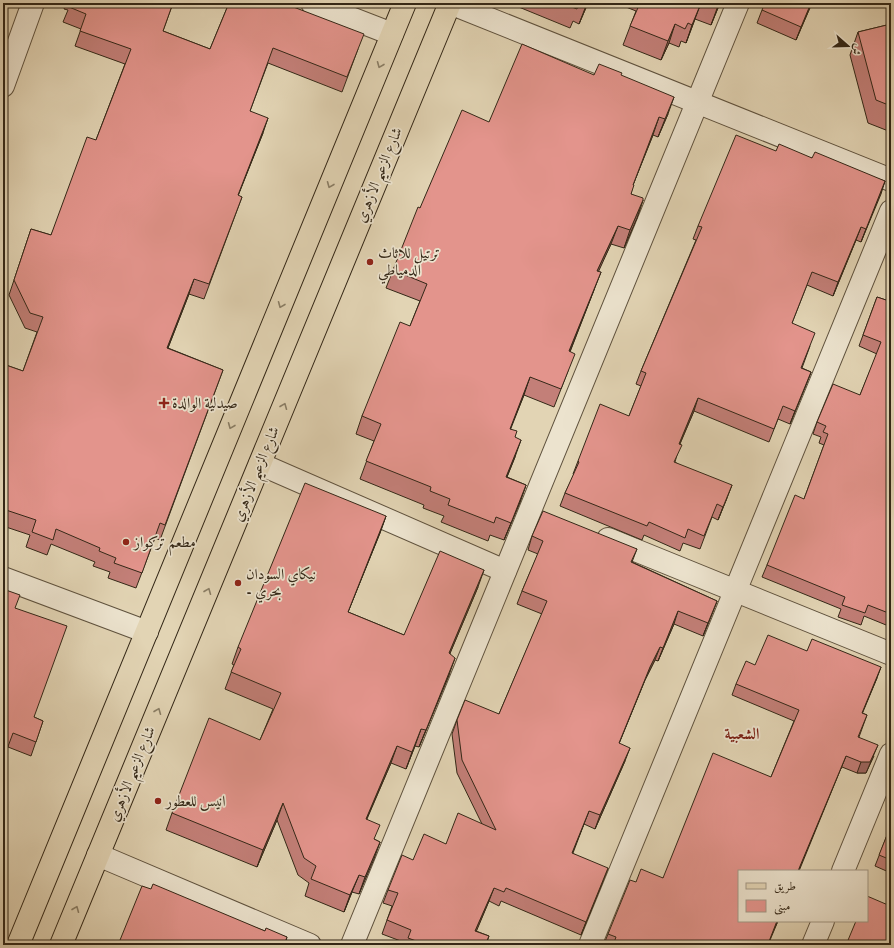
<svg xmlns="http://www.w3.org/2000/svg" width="894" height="948" viewBox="0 0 894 948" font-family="'IM FELL DW Pica',Amiri,serif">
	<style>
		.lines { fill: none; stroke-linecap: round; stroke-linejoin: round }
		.street-casing { stroke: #5f523e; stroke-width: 24 }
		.primary-casing { stroke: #332717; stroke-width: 24 }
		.street { stroke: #ece3ce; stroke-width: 22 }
		.primary { stroke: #e2d4b4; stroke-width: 22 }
		.wall { fill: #c37f78; stroke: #332717 }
		.shaded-wall { fill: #9f6862; stroke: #332717 }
		.building { fill: #e3948c; stroke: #332717 }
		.oneway { stroke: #8a7e66 }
		.poi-dot { fill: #8f2418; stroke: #ece3ce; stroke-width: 1.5 }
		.labels { text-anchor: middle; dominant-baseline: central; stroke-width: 3.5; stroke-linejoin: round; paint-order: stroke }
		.street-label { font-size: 15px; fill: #332717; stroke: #ece3ce }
		.poi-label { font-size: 15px; fill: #332717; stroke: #ece3ce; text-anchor: start }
		.neighbourhood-label { font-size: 16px; font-weight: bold; fill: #7a1f14; stroke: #ece3ce }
	</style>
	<rect width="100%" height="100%" fill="#e2d4b4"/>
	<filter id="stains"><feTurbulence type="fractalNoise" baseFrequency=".005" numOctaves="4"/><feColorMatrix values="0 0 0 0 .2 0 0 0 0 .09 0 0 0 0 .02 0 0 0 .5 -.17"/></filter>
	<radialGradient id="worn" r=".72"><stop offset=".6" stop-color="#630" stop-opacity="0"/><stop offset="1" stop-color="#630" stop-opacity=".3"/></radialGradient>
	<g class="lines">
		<g class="street-casing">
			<g id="street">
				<polyline points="312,3 392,34"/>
				<polyline points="450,3 891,180"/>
				<polyline points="3,86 33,3"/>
				<polyline points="260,464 505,571"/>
				<polyline points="608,539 891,654"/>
				<polyline points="3,578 147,632"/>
				<polyline points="98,855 310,945"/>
				<polyline points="843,871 891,754"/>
				<polyline points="352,945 738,3"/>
				<polyline points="590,945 891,211"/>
				<polyline points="813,945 823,921"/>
			</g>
		</g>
		<g class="primary-casing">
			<g id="primary">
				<polyline points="18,945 405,3"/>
				<polyline points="61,945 450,3"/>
			</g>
		</g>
		<use href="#street" class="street"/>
		<use href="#primary" class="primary"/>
	</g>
	<g class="wall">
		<polygon points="66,3 173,3 163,31 210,49 229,3 358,49 342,92 268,63 250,111 263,133 238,196 242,197 204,299 189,294 168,348 223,370 160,540 155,538 136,588 108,578 110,572 93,566 95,562 51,544 47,555 26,547 30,535 3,526 3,364 23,371 37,332 25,328 9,295 31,229 51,235 96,140 125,64 75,46 81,29 63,22 68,10 64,9"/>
		<polygon points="509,3 588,3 579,24 573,21 570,28"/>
		<polygon points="616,3 720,3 711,25 695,19 686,43 681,41 679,47 669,43 661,60 623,45 636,11"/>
		<polygon points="812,3 796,40 757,23 762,10"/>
		<polygon points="891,24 891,132 868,123 850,55 858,32"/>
		<polygon points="594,75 621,76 668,114 658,137 653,135 633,185 631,194 643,200 637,218 624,248 611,244 598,271 594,290 570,352 568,371 554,407 524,395 510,429 515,437 515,457 507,477 526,485 520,502 504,540 490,535 488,541 441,522 444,516 423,508 424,505 360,479 374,441 356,434 362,416 410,326 420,301 386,288 393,270 420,208 489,122"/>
		<polygon points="776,151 812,158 885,181 861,242 856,240 833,296 807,285 792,323 810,346 802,368 811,372 790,424 778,419 769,442 694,411 680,444 675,462 727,498 718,520 712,517 700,549 683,543 680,551 644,535 642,540 560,506 565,493 574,475 573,474 578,461 629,416 641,386 636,384 641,371 696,240 693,239 698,226"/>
		<polygon points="891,296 891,627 864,616 861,625 838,617 841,609 762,577 767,565 804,499 824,445 819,443 821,437 813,434 817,422 860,395 877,354 859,346 877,297 889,301"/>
		<polygon points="386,516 380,533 348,612 404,635 478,587 450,653 449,675 419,747 415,746 406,769 391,763 367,819 374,839 380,842 359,894 352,892 344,912 305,896 309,883 298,875 277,820 257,867 166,830 172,813 260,740 273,709 225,689 234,665 232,664 238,647"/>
		<polygon points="532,536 637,549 632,562 717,601 703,636 674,624 658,661 655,660 645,680 619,743 625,761 595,829 584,824 573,853 603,881 581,935 501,901 499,906 489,901 476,931 489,936 486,945 406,945 406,943 382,934 392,906 383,903 388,890 413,860 446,844 482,824 457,773 452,734 457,720 499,714 542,614 517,604 522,591 538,554 528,550"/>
		<polygon points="15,608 34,717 43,721 31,756 8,747"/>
		<polygon points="807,651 877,678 862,713 867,715 859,737 874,756 866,773 857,773 842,767 739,921 778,921 768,945 769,945 605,945 604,944 608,934 636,882 663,878 771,777 794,721 732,695 736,684 755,665"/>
		<polygon points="891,825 891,873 875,866"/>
		<polygon points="151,889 265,931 287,937 285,945 118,945"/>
	</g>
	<g class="shaded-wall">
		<polygon points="587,3 588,3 579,24"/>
		<polygon points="701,3 686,43 692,25"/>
		<polygon points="719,3 720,3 711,25"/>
		<polygon points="811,3 812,3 796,40 801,27"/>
		<polygon points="675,24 669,43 661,60 668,41"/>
		<polygon points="674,97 668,114 658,137 665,119"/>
		<polygon points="659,117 653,135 626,202 633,185"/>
		<polygon points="268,118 263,133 232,210 238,195"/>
		<polygon points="885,181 881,194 861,242 866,229"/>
		<polygon points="643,200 637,218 624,248 630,230"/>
		<polygon points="618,226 611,244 591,288 597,271"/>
		<polygon points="861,227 856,240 833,296 838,282"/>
		<polygon points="601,272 594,290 563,369 569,351"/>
		<polygon points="194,279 189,294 162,363 167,348"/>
		<polygon points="811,372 806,385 790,424 795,411"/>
		<polygon points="530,377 524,395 504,446 510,429"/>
		<polygon points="698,398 694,411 674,457 679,444"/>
		<polygon points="521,440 515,457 500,494 506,477"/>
		<polygon points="526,485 520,502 504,540 511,523"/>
		<polygon points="732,485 727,498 718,520 723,507"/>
		<polygon points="386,516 380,533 341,629 348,612"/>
		<polygon points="484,570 478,587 443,670 449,653"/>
		<polygon points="717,601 712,614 703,636 708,623"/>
		<polygon points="678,611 674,624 658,661 663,648"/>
		<polygon points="660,647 655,660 645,680 614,756 619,743 650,667"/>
		<polygon points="455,658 449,675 419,747 426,730"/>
		<polygon points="881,667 877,678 858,724 862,713"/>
		<polygon points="421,729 415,746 406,769 412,752"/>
		<polygon points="878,745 866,773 857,773 861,762"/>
		<polygon points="397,746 391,763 359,836 366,819"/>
		<polygon points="630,748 625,761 595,829 600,815"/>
		<polygon points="846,756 799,871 798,871"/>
		<polygon points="283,803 277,820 257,867 263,850"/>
		<polygon points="589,811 584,824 567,866 572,853"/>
		<polygon points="380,842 374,859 359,894 365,877"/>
		<polygon points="608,868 603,881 581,935 586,922"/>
		<polygon points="359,875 352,892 344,912 350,895"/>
		<polygon points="494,888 489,901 471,944 475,931"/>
		<polygon points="777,921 778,921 767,945"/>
	</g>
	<g class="building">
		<polygon points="70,3 173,3 163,31 210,49 229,3 264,3 271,6 272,3 283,3 364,34 347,77 273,48 250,111 268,118 238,195 242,197 209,284 194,279 167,348 223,370 165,525 160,523 142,573 114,563 116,558 99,551 100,548 56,529 53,540 32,532 36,520 3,509 3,364 23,371 43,317 30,313 14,280 31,229 51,235 87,137 96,140 131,49 80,31 86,14 69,7"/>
		<polygon points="561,3 579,3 577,9"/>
		<polygon points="581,3 587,3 586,5"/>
		<polygon points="640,3 701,3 692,25 688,23 685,29 675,24 668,41 630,26"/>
		<polygon points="708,3 719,3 718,7"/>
		<polygon points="765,3 811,3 801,27 762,10"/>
		<polygon points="891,24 891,106 876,100 858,32"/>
		<polygon points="522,44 594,75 599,64 622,73 621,75 674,97 665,119 659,117 633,185 634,185 631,194 643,198 643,200 630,230 618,226 597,271 601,272 569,351 575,354 561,389 530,377 510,429 517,431 515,437 521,440 506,477 526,485 511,523 496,517 494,523 448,505 450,499 430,491 431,487 366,461 381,424 362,416 400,322 410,326 427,284 393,270 418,207 420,208 462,110 489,122"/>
		<polygon points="736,135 776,151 779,144 812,158 815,152 885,181 866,229 861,227 838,282 812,272 792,323 815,333 801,368 811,372 795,411 783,406 774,429 698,398 679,444 682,445 674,462 732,485 723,507 717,504 704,536 688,529 685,538 649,522 647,526 565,493 579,462 578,461 600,404 629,416 646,373 641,371 702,227 698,226"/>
		<polygon points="891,296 891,614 868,605 865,613 842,605 845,597 767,565 795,495 804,499 828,434 823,432 826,426 817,422 833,384 860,395 881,342 863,335 877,297 889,301"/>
		<polygon points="305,483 386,516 348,612 404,635 440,551 484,570 449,653 455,658 426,730 421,729 412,752 397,746 366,819 380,825 374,839 380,842 365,877 359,875 350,895 311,879 316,866 304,858 283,803 263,850 172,813 209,718 260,740 281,693 231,672 241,649 238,647"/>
		<polygon points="543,511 637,549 631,562 717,601 708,623 678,611 663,648 660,647 650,667 619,743 630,748 600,815 589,811 572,853 608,868 586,922 506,888 504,892 494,888 475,931 489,936 485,945 427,945 408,938 411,930 387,920 398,893 388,890 402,855 413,860 424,834 446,844 458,813 496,830 462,760 457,720 465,700 499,714 547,601 522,591 543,541 532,536"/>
		<polygon points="3,589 20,595 15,608 67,626 34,717 43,721 36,742 13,733 3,760"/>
		<polygon points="768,635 807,651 812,639 881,667 862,713 867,715 858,737 878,745 870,762 861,762 846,756 798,871 739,871 739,921 777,921 768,944 769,945 613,945 616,937 608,934 630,880 636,882 641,869 663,878 713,753 771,777 799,710 736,684 746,661 755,665"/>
		<polygon points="891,825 891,860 879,855"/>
		<polygon points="153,884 265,931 266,928 287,937 284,945 226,945 218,942 217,945 118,945 142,886 151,889"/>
		<polygon points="867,896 888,905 891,897 891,945 846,945 856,921 867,921"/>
	</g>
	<defs><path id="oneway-chevron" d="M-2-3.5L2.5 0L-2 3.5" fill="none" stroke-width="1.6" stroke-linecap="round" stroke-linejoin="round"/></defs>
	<g class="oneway">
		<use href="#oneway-chevron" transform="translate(380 65) rotate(112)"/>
		<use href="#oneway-chevron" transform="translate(330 185) rotate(112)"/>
		<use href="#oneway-chevron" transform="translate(281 305) rotate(112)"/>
		<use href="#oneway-chevron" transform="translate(284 406) rotate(-68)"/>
		<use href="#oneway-chevron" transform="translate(231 426) rotate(112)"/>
		<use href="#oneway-chevron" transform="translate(208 591) rotate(-68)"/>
		<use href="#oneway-chevron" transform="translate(158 711) rotate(-68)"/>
		<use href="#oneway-chevron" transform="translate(76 909) rotate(-68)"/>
	</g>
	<g class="poi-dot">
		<circle cx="370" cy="262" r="4"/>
		<path d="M162 397h4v4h4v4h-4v4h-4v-4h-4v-4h4z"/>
		<circle cx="126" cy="542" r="4"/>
		<circle cx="238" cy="583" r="4"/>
		<circle cx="158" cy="801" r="4"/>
	</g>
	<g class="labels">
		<g class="street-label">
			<text transform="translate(379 175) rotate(-68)">شارع الزعيم الأزهري</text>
			<text transform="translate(256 474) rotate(-68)">شارع الزعيم الأزهري</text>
			<text transform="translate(132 774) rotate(-68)">شارع الزعيم الأزهري</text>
		</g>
		<g class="poi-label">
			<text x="378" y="253">ترتيل للاثاث<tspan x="378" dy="17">الدمياطي</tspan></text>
			<text x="172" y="403">صيدلية الوالدة</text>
			<text x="134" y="542">مطعم تركواز</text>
			<text x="246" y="574">نيكاي السودان<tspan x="246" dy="17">- بحري</tspan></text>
			<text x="166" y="801">انيس للعطور</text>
		</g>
		<g class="neighbourhood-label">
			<text x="742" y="734">الشعبية</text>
		</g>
	</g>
	<rect width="894" height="948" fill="none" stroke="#e2d4b4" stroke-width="16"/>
	<rect x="4" y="4" width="886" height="940" fill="none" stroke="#332717" stroke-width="2"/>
	<rect x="8" y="8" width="878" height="932" fill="none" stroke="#332717"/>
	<rect x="738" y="870" width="130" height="52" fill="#ece3ce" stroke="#a29885"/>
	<rect x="746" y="883" width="20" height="6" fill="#e2d4b4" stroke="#a29885"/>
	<text x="774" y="890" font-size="12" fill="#332717">طريق</text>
	<rect x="746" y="900" width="20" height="12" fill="#e3948c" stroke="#a29885"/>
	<text x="774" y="910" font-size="12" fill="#332717">مبنى</text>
	<g transform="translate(848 46) rotate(110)" stroke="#ece3ce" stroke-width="3" paint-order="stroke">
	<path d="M0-3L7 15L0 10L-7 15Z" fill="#332717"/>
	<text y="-6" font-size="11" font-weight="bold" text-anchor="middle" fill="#332717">ش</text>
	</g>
	<rect width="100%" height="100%" filter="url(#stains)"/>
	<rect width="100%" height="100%" fill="url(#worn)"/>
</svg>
